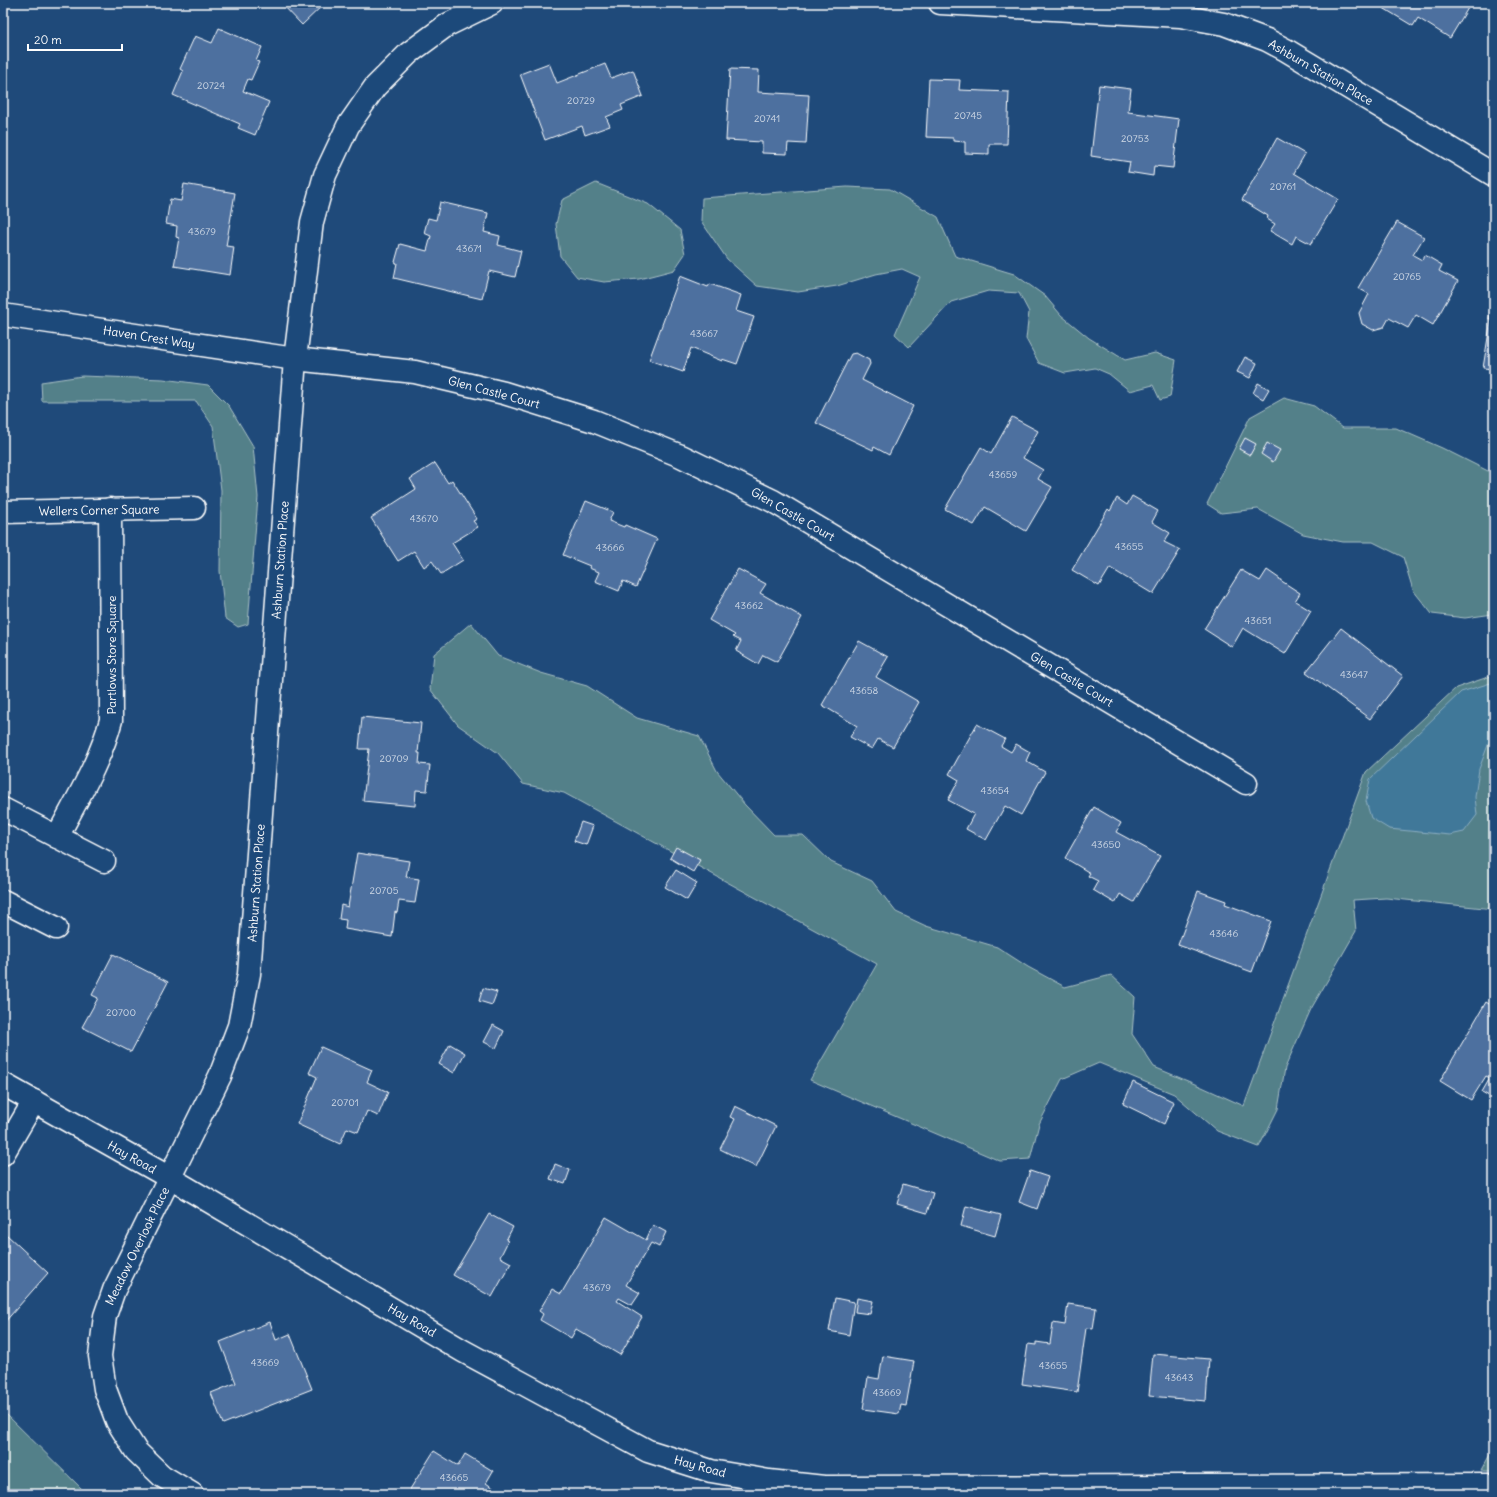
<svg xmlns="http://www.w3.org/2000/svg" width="1497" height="1497" viewBox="0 0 1497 1497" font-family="Delius,sans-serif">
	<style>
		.green { fill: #538089; stroke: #a9c0c4 }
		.water { fill: #3f7899; stroke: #8caec2 }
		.building { fill: #4d709f; stroke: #fff }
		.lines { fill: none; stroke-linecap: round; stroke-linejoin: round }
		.minor-casing { stroke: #fff; stroke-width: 25 }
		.tertiary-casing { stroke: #fff; stroke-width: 25 }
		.path { stroke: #fff; stroke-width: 2.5; stroke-dasharray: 1 3; stroke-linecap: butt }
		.minor { stroke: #1f4a7a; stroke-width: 22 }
		.tertiary { stroke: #1f4a7a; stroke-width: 22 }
		.labels { text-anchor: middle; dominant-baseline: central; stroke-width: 3; stroke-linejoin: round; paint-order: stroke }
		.number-label { font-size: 10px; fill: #d2dbe7 }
		.street-label { font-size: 12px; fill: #fff; stroke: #1f4a7a }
	</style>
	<rect width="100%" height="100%" fill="#1f4a7a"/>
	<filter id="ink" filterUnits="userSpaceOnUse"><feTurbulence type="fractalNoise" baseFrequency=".025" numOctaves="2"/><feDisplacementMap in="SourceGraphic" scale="8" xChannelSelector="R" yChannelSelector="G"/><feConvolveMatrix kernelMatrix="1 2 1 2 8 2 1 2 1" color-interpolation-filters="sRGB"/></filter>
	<g filter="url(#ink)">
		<g class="green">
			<polygon points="596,183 648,204 680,230 685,254 674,270 639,279 604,282 577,277 560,256 556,224 562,200"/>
			<polygon points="847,187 890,189 938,217 955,256 1014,274 1045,296 1061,315 1089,338 1125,360 1155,353 1176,360 1170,397 1160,400 1153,385 1130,391 1109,374 1095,368 1065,373 1039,363 1026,339 1029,312 1019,293 988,291 951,302 909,347 895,334 920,277 902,269 876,274 837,286 798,292 757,286 727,259 701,221 702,198"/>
			<polygon points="82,376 163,379 208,385 229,406 253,446 258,497 248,624 238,627 225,618 220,571 221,490 213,426 196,401 42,401 41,382"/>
			<polygon points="1284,398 1314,406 1343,428 1396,428 1442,448 1494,474 1494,616 1493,614 1465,618 1432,614 1413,590 1403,557 1373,542 1343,542 1303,534 1258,509 1221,513 1207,504 1250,417"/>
			<polygon points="471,623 498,656 541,673 587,686 637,718 699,736 717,771 745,805 774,835 803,835 831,862 872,881 896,912 926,926 997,947 1028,967 1065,987 1111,975 1135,997 1132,1034 1154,1067 1202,1087 1244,1106 1366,772 1456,688 1494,675 1494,909 1386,898 1353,900 1356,931 1311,1009 1285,1068 1278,1109 1259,1147 1217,1131 1174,1094 1099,1063 1062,1079 1039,1124 1030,1159 1000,1161 810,1080 877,964 564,793 523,784 498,753 458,725 430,689 434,654"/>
			<polygon points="3,1411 87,1494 3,1494"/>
			<polygon points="1494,1447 1494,1471 1481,1471"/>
		</g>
		<polygon class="water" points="1494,682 1494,729 1479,769 1475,797 1477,815 1464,832 1450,835 1389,829 1371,818 1366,801 1370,779 1461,692"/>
		<g class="building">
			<polygon points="281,3 325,3 302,25"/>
			<polygon points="1375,3 1471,3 1450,38 1418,18 1413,26"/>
			<polygon points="219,28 262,47 256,61 259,62 251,80 248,79 243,91 269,102 255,135 238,128 240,124 173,95 183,71 180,69 195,36 212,43"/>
			<polygon points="549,63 557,83 605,64 611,78 633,70 643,96 621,105 623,110 606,117 610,126 585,135 582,126 545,140 520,74"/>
			<polygon points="730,69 759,70 758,92 809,95 806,144 788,143 787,154 762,153 762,142 726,140"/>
			<polygon points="929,79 960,80 959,90 1009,92 1007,144 989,144 989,154 965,153 965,142 953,141 953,138 926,137"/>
			<polygon points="1099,85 1131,89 1128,112 1179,119 1173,168 1154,166 1153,176 1128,172 1130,162 1091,156"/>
			<polygon points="1277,138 1305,154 1294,173 1338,199 1311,244 1296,236 1292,244 1270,231 1275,224 1267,219 1268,216 1242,200"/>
			<polygon points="184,184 235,193 226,246 234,247 230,275 174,266 179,238 176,237 177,226 166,224 170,199 181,201"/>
			<polygon points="440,202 488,213 484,232 500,236 498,245 521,251 515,277 489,271 482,299 394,278 397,263 395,262 400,244 427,251 431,236 424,233 428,218 436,220"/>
			<polygon points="1397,222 1424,237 1413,255 1422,260 1425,255 1442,265 1439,271 1458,281 1433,325 1416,315 1408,328 1389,318 1384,327 1373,330 1362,324 1359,313 1369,294 1358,288"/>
			<polygon points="680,276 708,287 710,284 741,295 736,311 754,317 737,364 722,359 722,361 691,348 683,372 649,360"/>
			<polygon points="1492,303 1494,304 1494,369 1483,368 1491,319 1489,319"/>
			<polygon points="856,353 869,360 870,364 862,380 913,406 889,455 874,447 873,450 816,423 851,354"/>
			<polygon points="1245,357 1257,363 1250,378 1237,372"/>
			<polygon points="1494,371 1494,394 1490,394"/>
			<polygon points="1258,383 1269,389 1263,399 1253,393"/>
			<polygon points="1012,417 1038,431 1023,458 1043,470 1038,479 1052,487 1026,531 985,507 974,525 945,509 981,447 991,454"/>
			<polygon points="1245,438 1256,444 1250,455 1239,449"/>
			<polygon points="1267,443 1280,450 1273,462 1261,454"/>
			<polygon points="435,463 448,483 452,480 477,519 473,521 478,527 452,543 463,560 441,574 432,561 424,567 414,551 398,561 371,518 416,489 410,479"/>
			<polygon points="1132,496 1158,511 1152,522 1170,533 1164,542 1180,550 1153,594 1110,568 1099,586 1072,570 1108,509 1110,511 1117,498 1127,505"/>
			<polygon points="586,501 613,512 609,521 624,527 625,525 657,539 636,587 623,581 619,591 595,581 599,572 589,568 590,566 563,555"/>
			<polygon points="738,569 766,584 760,593 802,617 777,662 763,655 758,664 736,651 741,641 733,637 735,635 709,620"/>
			<polygon points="1241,570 1260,581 1267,570 1280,579 1280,580 1300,593 1295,601 1311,611 1285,654 1243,628 1232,647 1204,629"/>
			<polygon points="1341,628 1403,676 1370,719 1306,672"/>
			<polygon points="859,641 888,657 876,677 919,702 893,747 878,739 872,749 850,737 857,726 822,705"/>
			<polygon points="362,717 421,723 418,753 420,753 419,764 430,765 427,791 416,790 415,806 363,801 369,749 359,749"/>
			<polygon points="977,724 1005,739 1001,746 1011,752 1016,744 1030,752 1026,761 1045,772 1021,815 1005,806 986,840 966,829 974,814 948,800 959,780 949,774"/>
			<polygon points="1094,807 1121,823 1116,832 1160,856 1134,902 1120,894 1115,903 1093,890 1098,881 1088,876 1090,873 1065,858"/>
			<polygon points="581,822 593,826 586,845 574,841"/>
			<polygon points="676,847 700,860 693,872 670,858"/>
			<polygon points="357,853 409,861 406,877 419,879 415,903 399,901 397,913 395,912 392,937 345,929 346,920 339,919 341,905 348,907"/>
			<polygon points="676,870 697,883 687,900 665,887"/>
			<polygon points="1198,891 1226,901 1225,904 1271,921 1252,972 1178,945"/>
			<polygon points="113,954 168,982 131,1052 82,1027 98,998 92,995"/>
			<polygon points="483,988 497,992 492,1005 479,1001"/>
			<polygon points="1486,1002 1494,1007 1494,1099 1482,1092 1490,1078 1486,1076 1471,1100 1440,1081"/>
			<polygon points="493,1025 504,1031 496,1048 484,1042"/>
			<polygon points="450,1044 465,1053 454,1073 439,1064"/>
			<polygon points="321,1047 372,1070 367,1082 388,1092 378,1116 367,1111 358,1132 347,1128 340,1144 297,1124 317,1077 309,1073"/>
			<polygon points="1133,1082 1174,1102 1164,1124 1123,1104"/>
			<polygon points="735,1106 776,1126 756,1167 720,1149 735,1119 730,1117"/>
			<polygon points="555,1164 570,1170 565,1184 550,1179"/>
			<polygon points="1030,1171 1048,1177 1037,1209 1019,1202"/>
			<polygon points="903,1184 933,1193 927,1213 897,1204"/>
			<polygon points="966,1206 1001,1215 995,1236 961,1226"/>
			<polygon points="489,1214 513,1227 506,1240 508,1241 500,1257 511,1263 492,1297 453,1275"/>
			<polygon points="606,1217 646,1240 653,1225 666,1232 659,1247 651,1243 626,1285 640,1293 632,1305 619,1298 617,1301 642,1317 620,1355 576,1329 571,1338 540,1320 543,1314 539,1311 552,1289 561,1294"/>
			<polygon points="7,1235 48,1273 3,1324 3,1239"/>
			<polygon points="835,1298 854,1302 849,1335 829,1331"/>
			<polygon points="857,1298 873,1301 870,1314 855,1312"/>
			<polygon points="1068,1304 1096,1308 1093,1329 1086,1328 1077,1392 1022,1384 1028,1344 1036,1345 1036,1342 1050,1344 1053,1323 1065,1325"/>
			<polygon points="270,1322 276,1340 290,1334 312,1389 223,1424 211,1393 236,1383 220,1342"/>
			<polygon points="1153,1354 1209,1359 1206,1401 1149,1396"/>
			<polygon points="883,1356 914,1361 906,1406 901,1405 899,1414 863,1409 868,1377 879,1379"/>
			<polygon points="434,1451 458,1466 465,1454 493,1471 486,1483 502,1494 407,1494"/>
		</g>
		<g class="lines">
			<g class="minor-casing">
				<g id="minor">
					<polyline points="940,3 1180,16 1224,24 1267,40 1286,50 1494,175"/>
					<polyline points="3,315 295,359 415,372 504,393 594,421 681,456 773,501 1246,783"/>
					<polyline points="3,512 194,508"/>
					<polyline points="3,809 104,861"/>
					<path d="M57 837C77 799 100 762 111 720L110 509"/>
					<polyline points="3,901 56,928"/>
					<polyline points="3,1154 34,1101"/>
					<polyline points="192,1494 162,1476 136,1451 117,1421 105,1389 100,1356 105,1316 114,1290 220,1076 239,1026 249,974 295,359 312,222 325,175 348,126 375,87 409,53 447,25 492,3"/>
				</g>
			</g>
			<g class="tertiary-casing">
				<polyline id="tertiary" points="3,1084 170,1178 463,1351 648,1451 711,1471 769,1481 824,1487 1494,1485"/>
			</g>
			<polyline class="path" points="3,1492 5,1494"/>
			<use href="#minor" class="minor"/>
			<use href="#tertiary" class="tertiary"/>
		</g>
	</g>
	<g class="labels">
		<g class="number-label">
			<text x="211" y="85">20724</text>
			<text x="581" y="100">20729</text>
			<text x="968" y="115">20745</text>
			<text x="767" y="118">20741</text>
			<text x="1135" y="138">20753</text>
			<text x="1283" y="186">20761</text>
			<text x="202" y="231">43679</text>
			<text x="469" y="248">43671</text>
			<text x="1407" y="276">20765</text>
			<text x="704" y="333">43667</text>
			<text x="1003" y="474">43659</text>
			<text x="424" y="518">43670</text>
			<text x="1129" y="546">43655</text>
			<text x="610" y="547">43666</text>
			<text x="749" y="605">43662</text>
			<text x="1258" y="620">43651</text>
			<text x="1354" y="674">43647</text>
			<text x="864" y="690">43658</text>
			<text x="394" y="758">20709</text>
			<text x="995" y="790">43654</text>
			<text x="1106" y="844">43650</text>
			<text x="384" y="890">20705</text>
			<text x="1224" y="933">43646</text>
			<text x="121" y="1012">20700</text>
			<text x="345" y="1102">20701</text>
			<text x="597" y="1287">43679</text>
			<text x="265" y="1362">43669</text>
			<text x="1053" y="1365">43655</text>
			<text x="1179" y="1377">43643</text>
			<text x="887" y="1392">43669</text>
			<text x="454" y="1477">43665</text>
		</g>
		<g class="street-label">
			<text transform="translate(1321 72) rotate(30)">Ashburn Station Place</text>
			<text transform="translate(149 337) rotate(9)">Haven Crest Way</text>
			<text transform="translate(494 392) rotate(15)">Glen Castle Court</text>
			<text transform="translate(99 510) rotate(-1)">Wellers Corner Square</text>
			<text transform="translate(793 514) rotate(30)">Glen Castle Court</text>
			<text transform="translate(280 560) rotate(-86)">Ashburn Station Place</text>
			<text transform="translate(111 655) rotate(-90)">Partlows Store Square</text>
			<text transform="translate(1072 679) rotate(31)">Glen Castle Court</text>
			<text transform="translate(256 883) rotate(-86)">Ashburn Station Place</text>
			<text transform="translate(132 1157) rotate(29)">Hay Road</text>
			<text transform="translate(137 1246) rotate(-64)">Meadow Overlook Place</text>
			<text transform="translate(412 1320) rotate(30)">Hay Road</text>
			<text transform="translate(700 1466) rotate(15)">Hay Road</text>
		</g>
	</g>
	<rect width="1497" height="1497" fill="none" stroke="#1f4a7a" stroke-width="16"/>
	<rect x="8" y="8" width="1481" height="1481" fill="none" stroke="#fff" stroke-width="1.5" filter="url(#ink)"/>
	<path d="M28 44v6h94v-6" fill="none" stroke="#ffffff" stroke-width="2"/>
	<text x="34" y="44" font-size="12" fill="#ffffff" stroke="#1f4a7a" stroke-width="3" paint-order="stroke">20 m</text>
</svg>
